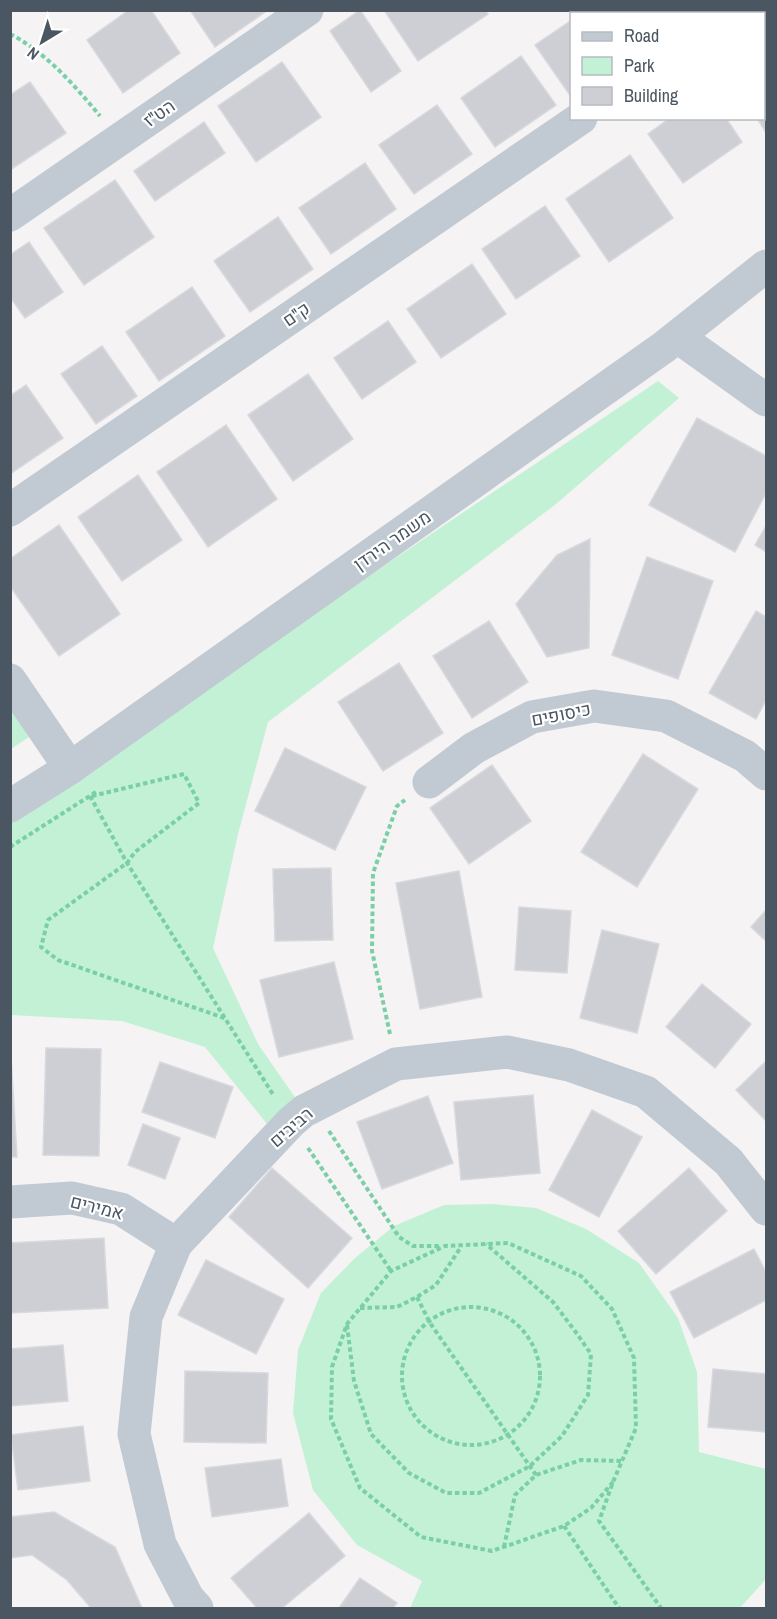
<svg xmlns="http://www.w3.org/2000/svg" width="777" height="1619" viewBox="0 0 777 1619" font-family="'Archivo Narrow',Heebo,sans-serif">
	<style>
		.green { fill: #c3f1d5 }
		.building { fill: #cdcfd5; stroke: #d7d9de; stroke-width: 1.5 }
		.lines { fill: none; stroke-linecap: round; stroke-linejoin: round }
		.path { stroke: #7ad0a6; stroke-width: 4; stroke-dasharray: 4.5 3; stroke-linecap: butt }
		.minor { stroke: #c1cad2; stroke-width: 33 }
		.labels { text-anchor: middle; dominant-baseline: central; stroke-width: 4.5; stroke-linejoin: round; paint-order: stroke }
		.street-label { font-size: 18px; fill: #4a5661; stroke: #fff }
	</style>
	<rect width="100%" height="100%" fill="#f5f3f3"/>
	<g class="green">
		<polygon points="658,381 679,398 556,504 268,722 238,834 213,948 258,1044 301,1106 272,1130 205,1047 122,1021 11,1015 10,818"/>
		<polygon points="10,699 35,733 11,749 10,749"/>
		<polygon points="492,1204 536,1208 586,1229 639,1263 678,1318 697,1372 699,1452 766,1469 766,1579 740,1608 410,1608 422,1581 357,1545 313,1490 293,1413 298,1350 321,1293 355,1258 394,1226 444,1205"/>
	</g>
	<g class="building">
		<polygon points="129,10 151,10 180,53 123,93 87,40"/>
		<polygon points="190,10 268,10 215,47"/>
		<polygon points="360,10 401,71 371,92 330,31"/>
		<polygon points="384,10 485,10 488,14 418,61"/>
		<polygon points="585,10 615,10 617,14 581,14"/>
		<polygon points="572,20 572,98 535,45"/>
		<polygon points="521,56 556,105 495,147 461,98"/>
		<polygon points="766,56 766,133 757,118 764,118 764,58"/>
		<polygon points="282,62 321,117 256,162 218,106"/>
		<polygon points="30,82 66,133 10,170 10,95"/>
		<polygon points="437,105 472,154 414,194 379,145"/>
		<polygon points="670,118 726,118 742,142 683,183 648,134"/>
		<polygon points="204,122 225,153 155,201 134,171"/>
		<polygon points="630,155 673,218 609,262 566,199"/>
		<polygon points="365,163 396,209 331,254 299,208"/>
		<polygon points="115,180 154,237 84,285 44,228"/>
		<polygon points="545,206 580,256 516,299 482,249"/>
		<polygon points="278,217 313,269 250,312 214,261"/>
		<polygon points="29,242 63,292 25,318 10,297 10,255"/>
		<polygon points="472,264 506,314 441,358 407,309"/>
		<polygon points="192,287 225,336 159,381 126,332"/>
		<polygon points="388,321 416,362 362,399 334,358"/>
		<polygon points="102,346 137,396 96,424 61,374"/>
		<polygon points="308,374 353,439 293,481 248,415"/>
		<polygon points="26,385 63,438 10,474 10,396"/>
		<polygon points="697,418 766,456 766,493 735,552 649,505"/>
		<polygon points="226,425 277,499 208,547 157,472"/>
		<polygon points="138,475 182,540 122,581 78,517"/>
		<polygon points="59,525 120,614 59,656 10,586 10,559"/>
		<polygon points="766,526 766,552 755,545"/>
		<polygon points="590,539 589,648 547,657 516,604 557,555"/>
		<polygon points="647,557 713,581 678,679 612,655"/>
		<polygon points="756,611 766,617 766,700 756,719 709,693"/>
		<polygon points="489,621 528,682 472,718 433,656"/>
		<polygon points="399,663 443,733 383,771 338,702"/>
		<polygon points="285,748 366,787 335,850 255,811"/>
		<polygon points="643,754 698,789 637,887 581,852"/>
		<polygon points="492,765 531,821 469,864 430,808"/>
		<polygon points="331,868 333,940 275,941 273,869"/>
		<polygon points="459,871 482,997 420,1009 396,883"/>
		<polygon points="519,907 571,911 567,973 515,970"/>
		<polygon points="766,910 766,941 751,927"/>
		<polygon points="602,930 659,944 637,1033 580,1018"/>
		<polygon points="334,962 353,1039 279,1057 260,980"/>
		<polygon points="702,984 751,1024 715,1068 666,1027"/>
		<polygon points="10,1040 17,1157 10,1157"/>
		<polygon points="46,1048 101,1049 99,1156 43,1155"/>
		<polygon points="766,1061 766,1121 736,1090"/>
		<polygon points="160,1062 233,1087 215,1138 142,1112"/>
		<polygon points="533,1095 540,1173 461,1180 454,1102"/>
		<polygon points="428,1096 453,1163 382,1189 357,1122"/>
		<polygon points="592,1110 642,1137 599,1217 549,1190"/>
		<polygon points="143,1124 180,1138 165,1179 128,1165"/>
		<polygon points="272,1168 352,1238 308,1288 229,1217"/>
		<polygon points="689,1168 727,1211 656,1274 618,1231"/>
		<polygon points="104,1238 108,1308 10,1313 10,1243"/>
		<polygon points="754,1249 766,1272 766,1300 694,1338 670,1292"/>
		<polygon points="206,1260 284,1299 256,1354 178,1315"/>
		<polygon points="63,1345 68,1401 10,1406 10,1349"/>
		<polygon points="713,1369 766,1374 766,1432 708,1427"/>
		<polygon points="185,1371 268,1373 266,1443 184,1442"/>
		<polygon points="83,1426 90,1481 18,1490 11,1435"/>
		<polygon points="281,1459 288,1506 212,1517 205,1468"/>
		<polygon points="54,1512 115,1547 142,1608 91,1608 67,1580 32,1555 10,1558 10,1517"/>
		<polygon points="309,1513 345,1556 282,1608 257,1608 231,1578"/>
		<polygon points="360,1578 397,1603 393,1608 339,1608"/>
	</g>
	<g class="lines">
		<g class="path">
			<path d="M10 34C47 53 74 85 100 116"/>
			<polyline points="90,796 127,863 274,1096"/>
			<polyline points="92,796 184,774 199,803 135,852 127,863 48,920 41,947 58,960 227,1019"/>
			<polyline points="10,847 96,792"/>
			<polyline points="390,1034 372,951 373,873 397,806 405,800"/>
			<polyline points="329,1131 399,1237 413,1246 441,1246"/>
			<polyline points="308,1148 391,1271"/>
			<polyline points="417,1297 430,1323 536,1475"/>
			<circle cx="471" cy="1376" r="69"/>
			<polyline points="360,1308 397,1307 417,1297 436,1285 461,1247"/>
			<polyline points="347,1325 354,1381 371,1434 409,1473 446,1493 479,1493 530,1466 562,1436 588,1395 591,1354 575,1331 553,1302 486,1244"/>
			<polyline points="613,1482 591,1508 564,1526 492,1551 421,1537 360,1488 331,1419 332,1367 347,1324 391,1271 445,1246 508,1243 581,1276 612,1309 634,1358 636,1428 613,1482 599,1521 661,1608"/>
			<polyline points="564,1526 619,1608"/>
			<polyline points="504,1547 515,1495 536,1475 581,1460 622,1461"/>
		</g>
		<g class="minor">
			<polyline points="658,10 660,14"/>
			<polyline points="737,14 742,10"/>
			<polyline points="10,215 307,10"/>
			<polyline points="678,337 766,400"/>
			<polyline points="10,510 581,118"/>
			<polyline points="10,680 70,768"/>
			<polyline points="429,782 474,748 532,717 594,706 666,716 745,756 766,774"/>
			<polyline points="10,806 70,768 664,347 766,266"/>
			<polyline points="10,1202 72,1198 121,1209 176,1244"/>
			<polyline points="197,1608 188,1598 160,1544 134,1434 146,1317 176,1244 291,1122 304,1111 396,1064 507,1052 569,1065 646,1092 728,1161 766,1209"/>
		</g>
	</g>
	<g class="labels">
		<g class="street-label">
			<text transform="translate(159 113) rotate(-35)">הט"ז</text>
			<text transform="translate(296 314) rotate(-34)">ק"ם</text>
			<text transform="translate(392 540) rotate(-35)">משמר הירדן</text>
			<text transform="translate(561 714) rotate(-11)">כיסופים</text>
			<text transform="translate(291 1127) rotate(-41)">רביבים</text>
			<text transform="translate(97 1207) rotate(14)">אמירים</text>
		</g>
	</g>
	<rect width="777" height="1619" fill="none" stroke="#4a5661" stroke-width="24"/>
	<rect x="570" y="12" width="195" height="108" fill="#ffffff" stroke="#b7bbc0" stroke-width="1.5"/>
	<rect x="582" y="32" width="30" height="9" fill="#c1cad2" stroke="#b7bbc0" stroke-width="1.5"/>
	<text x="624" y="42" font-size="18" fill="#4a5661">Road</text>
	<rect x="582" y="57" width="30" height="18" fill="#c3f1d5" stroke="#b7bbc0" stroke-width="1.5"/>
	<text x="624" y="72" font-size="18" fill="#4a5661">Park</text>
	<rect x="582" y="87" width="30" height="18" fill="#cdcfd5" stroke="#b7bbc0" stroke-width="1.5"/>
	<text x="624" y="102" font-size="18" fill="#4a5661">Building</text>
	<g transform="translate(42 42) rotate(218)" stroke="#ffffff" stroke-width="4.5" paint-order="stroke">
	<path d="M0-4.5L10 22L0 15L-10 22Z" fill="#4a5661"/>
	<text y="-9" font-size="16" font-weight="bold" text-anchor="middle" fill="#4a5661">N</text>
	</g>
</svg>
